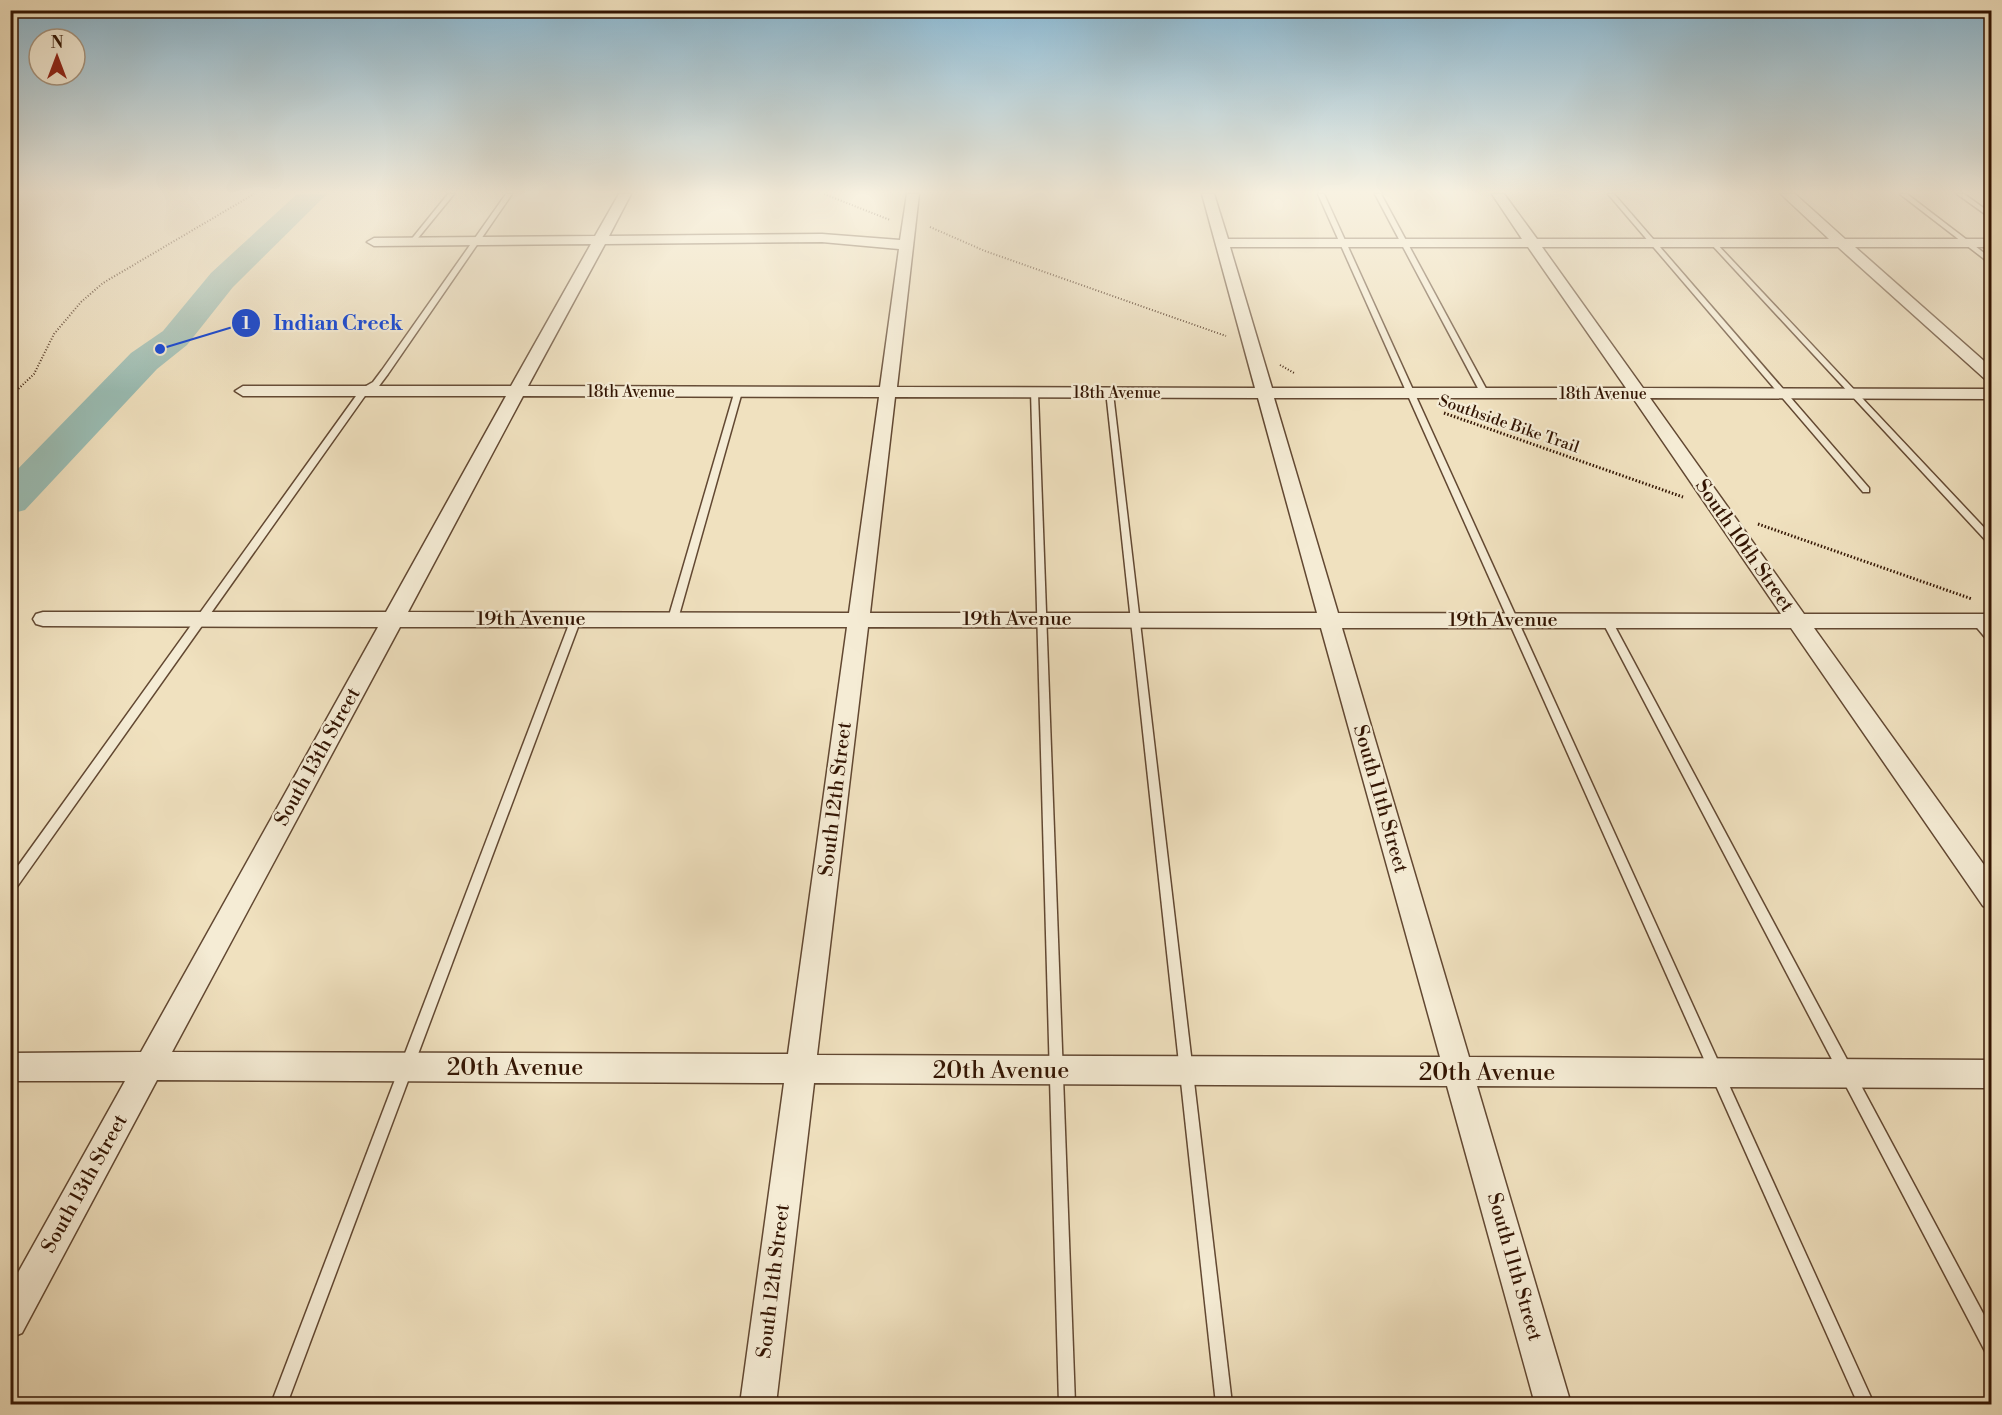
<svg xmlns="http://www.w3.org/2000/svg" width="2002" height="1415" viewBox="0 0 2002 1415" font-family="'Libre Bodoni',serif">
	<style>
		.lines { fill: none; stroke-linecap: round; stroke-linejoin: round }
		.river { fill: #9abdb4; fill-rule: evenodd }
		.service-casing { stroke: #624832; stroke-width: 3 }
		.minor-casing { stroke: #624832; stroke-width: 3 }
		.path-far1 { stroke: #331503; stroke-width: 2; stroke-dasharray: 1 2; stroke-linecap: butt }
		.path { stroke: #331503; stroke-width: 3; stroke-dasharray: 1.5 2; stroke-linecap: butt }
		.service { fill: #f5ecd5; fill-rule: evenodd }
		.minor { fill: #f5ecd5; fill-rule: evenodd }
		.labels { text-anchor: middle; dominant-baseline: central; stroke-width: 4.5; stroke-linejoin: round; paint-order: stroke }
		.far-street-label { font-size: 16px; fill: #331503; stroke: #f5ecd5 }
		.street-label { font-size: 20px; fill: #331503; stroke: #f5ecd5 }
		.near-street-label { font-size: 24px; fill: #331503; stroke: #f5ecd5 }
		.leader { fill: none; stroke: #1d4ed8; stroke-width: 2 }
		.callout-dot { fill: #1d4ed8; stroke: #f5ecd5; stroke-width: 2 }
		.mark-label { font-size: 18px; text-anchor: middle; font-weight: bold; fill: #fff }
		.callout-label { font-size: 21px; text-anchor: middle; font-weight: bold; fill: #1d4ed8; stroke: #f5ecd5; stroke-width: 4.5; stroke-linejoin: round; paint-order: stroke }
	</style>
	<rect width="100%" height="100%" fill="#f0e1bf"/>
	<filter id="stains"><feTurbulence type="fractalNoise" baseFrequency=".00333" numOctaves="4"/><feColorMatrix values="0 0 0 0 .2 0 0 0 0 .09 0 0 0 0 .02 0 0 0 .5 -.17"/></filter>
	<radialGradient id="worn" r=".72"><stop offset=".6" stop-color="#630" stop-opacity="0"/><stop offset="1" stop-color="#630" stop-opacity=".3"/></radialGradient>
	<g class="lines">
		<polygon class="river" points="297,194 327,194 233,287 187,345 157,369 25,510 10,514 10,477 131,353 163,331 211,273"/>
		<g class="service-casing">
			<g id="service">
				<polygon points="448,194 454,194 414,243 410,243 410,241"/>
				<polygon points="506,194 512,194 388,374 379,386 367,393 14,891 10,892 10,877 361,389 373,382 382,370"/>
				<polygon points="1318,194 1324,194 1874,1404 1858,1404"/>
				<polygon points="1375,194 1381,194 1489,394 1488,396 1485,396 1481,394"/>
				<polygon points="1608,194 1614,194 1869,488 1869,492 1863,492"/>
				<polygon points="1900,194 1907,194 1992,259 1992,265"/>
				<polygon points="1957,194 1964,194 1992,214 1992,219"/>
				<polygon points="1711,242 1715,242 1992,536 1992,545 1989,544 1711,244"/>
				<polygon points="735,390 738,390 742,392 678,619 673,622 668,619"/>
				<polygon points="1031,391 1037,391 1038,393 1075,1404 1059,1404"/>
				<polygon points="1106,391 1112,391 1113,393 1232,1404 1216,1404"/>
				<polygon points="576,616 581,619 287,1404 271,1404 571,619"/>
				<polygon points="1607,618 1612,621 1992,1330 1992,1355 1986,1353 1602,621"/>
				<polygon points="1976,618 1979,619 1992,632 1992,642 1988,641 1973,623 1971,621 1973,619"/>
			</g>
		</g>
		<g class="minor-casing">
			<path id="minor" d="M619 194H631L609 236 822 234 900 240 907 194H919L897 387 1255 388 1202 194H1214L1228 239H1522L1492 194H1504L1537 239H1829L1781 194H1795L1845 239H1992V247H1855L1992 368V382L1986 380 1838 247H1542L1643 388 1992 389V399L1650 398 1804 614H1992V628H1814L1992 876V909L1983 906 1791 628H1342L1469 1057 1992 1060V1088L1477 1086 1571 1404H1535L1447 1086 814 1083 776 1404H740L784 1083 157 1080 22 1333 10 1338V1287L125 1081H10V1053L141 1052 378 627 43 626 36 624 33 619 36 614 43 612H386L506 396H243L235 391 243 386H511L591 244 374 246 367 242 374 238 595 236ZM822 242 899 249 880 387 528 386 605 244ZM1230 247H1528L1626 388H1272ZM523 396 879 397 849 613 408 612ZM895 397 1258 398 1317 613H870ZM1274 398H1633L1781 614 1338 613ZM400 627H847L788 1054 172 1052ZM868 627 1321 628 1440 1057 817 1055Z"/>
		</g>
		<g class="path-far1">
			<polyline points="824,194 890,220"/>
			<polyline points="930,227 985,251 1226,336"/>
			<polyline points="1280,365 1294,373"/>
			<polyline points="12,395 34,374 54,334 81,302 103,283 254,194"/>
		</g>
		<g class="path">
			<polyline points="10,397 13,394"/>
			<polyline points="1444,413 1683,497"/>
			<polyline points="1758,524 1972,599"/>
		</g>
		<use href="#service" class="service"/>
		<use href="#minor" class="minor"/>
	</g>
	<linearGradient id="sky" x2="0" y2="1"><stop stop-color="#89b8d3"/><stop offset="0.49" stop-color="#f8f2e2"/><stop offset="1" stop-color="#f8f2e2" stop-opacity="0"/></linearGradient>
	<rect width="2002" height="392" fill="url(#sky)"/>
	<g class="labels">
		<g class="far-street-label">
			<text x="631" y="392">18th Avenue</text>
			<text x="1117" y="393">18th Avenue</text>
			<text x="1603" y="394">18th Avenue</text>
			<text transform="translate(1509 424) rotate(19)">Southside Bike Trail</text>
		</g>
		<g class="street-label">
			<text transform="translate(1744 546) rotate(55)">South 10th Street</text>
			<text x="531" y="619">19th Avenue</text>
			<text x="1017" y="619">19th Avenue</text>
			<text x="1503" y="620">19th Avenue</text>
			<text transform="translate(318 757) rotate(-61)">South 13th Street</text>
			<text transform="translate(836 799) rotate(-83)">South 12th Street</text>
			<text transform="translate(1380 799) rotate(74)">South 11th Street</text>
			<text transform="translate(85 1184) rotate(-61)">South 13th Street</text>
			<text transform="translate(1514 1267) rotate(74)">South 11th Street</text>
			<text transform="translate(774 1281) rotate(-83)">South 12th Street</text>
		</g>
		<g class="near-street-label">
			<text x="515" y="1068">20th Avenue</text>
			<text x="1001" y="1071">20th Avenue</text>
			<text x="1487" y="1073">20th Avenue</text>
		</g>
	</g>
	<path class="leader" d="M160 349L246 323"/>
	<g class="callout-dot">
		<circle cx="160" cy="349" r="6"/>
		<circle cx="246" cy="323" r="15"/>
	</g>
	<g class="mark-label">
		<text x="246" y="329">1</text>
	</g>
	<g class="callout-label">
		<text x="338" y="330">Indian Creek</text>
	</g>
	<rect width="2002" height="1415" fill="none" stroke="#f0e1bf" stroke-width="36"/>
	<rect x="12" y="12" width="1978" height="1391" fill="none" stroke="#331503" stroke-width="3"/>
	<rect x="18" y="18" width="1966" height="1379" fill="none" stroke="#331503" stroke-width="1.5"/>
	<g transform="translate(57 57)"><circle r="28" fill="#f5ecd5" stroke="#a79681" stroke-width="1.5"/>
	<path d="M0-4.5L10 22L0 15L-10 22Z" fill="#8f2418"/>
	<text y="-9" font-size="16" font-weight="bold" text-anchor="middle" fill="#331503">N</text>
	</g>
	<rect width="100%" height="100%" filter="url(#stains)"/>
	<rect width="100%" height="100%" fill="url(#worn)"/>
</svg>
